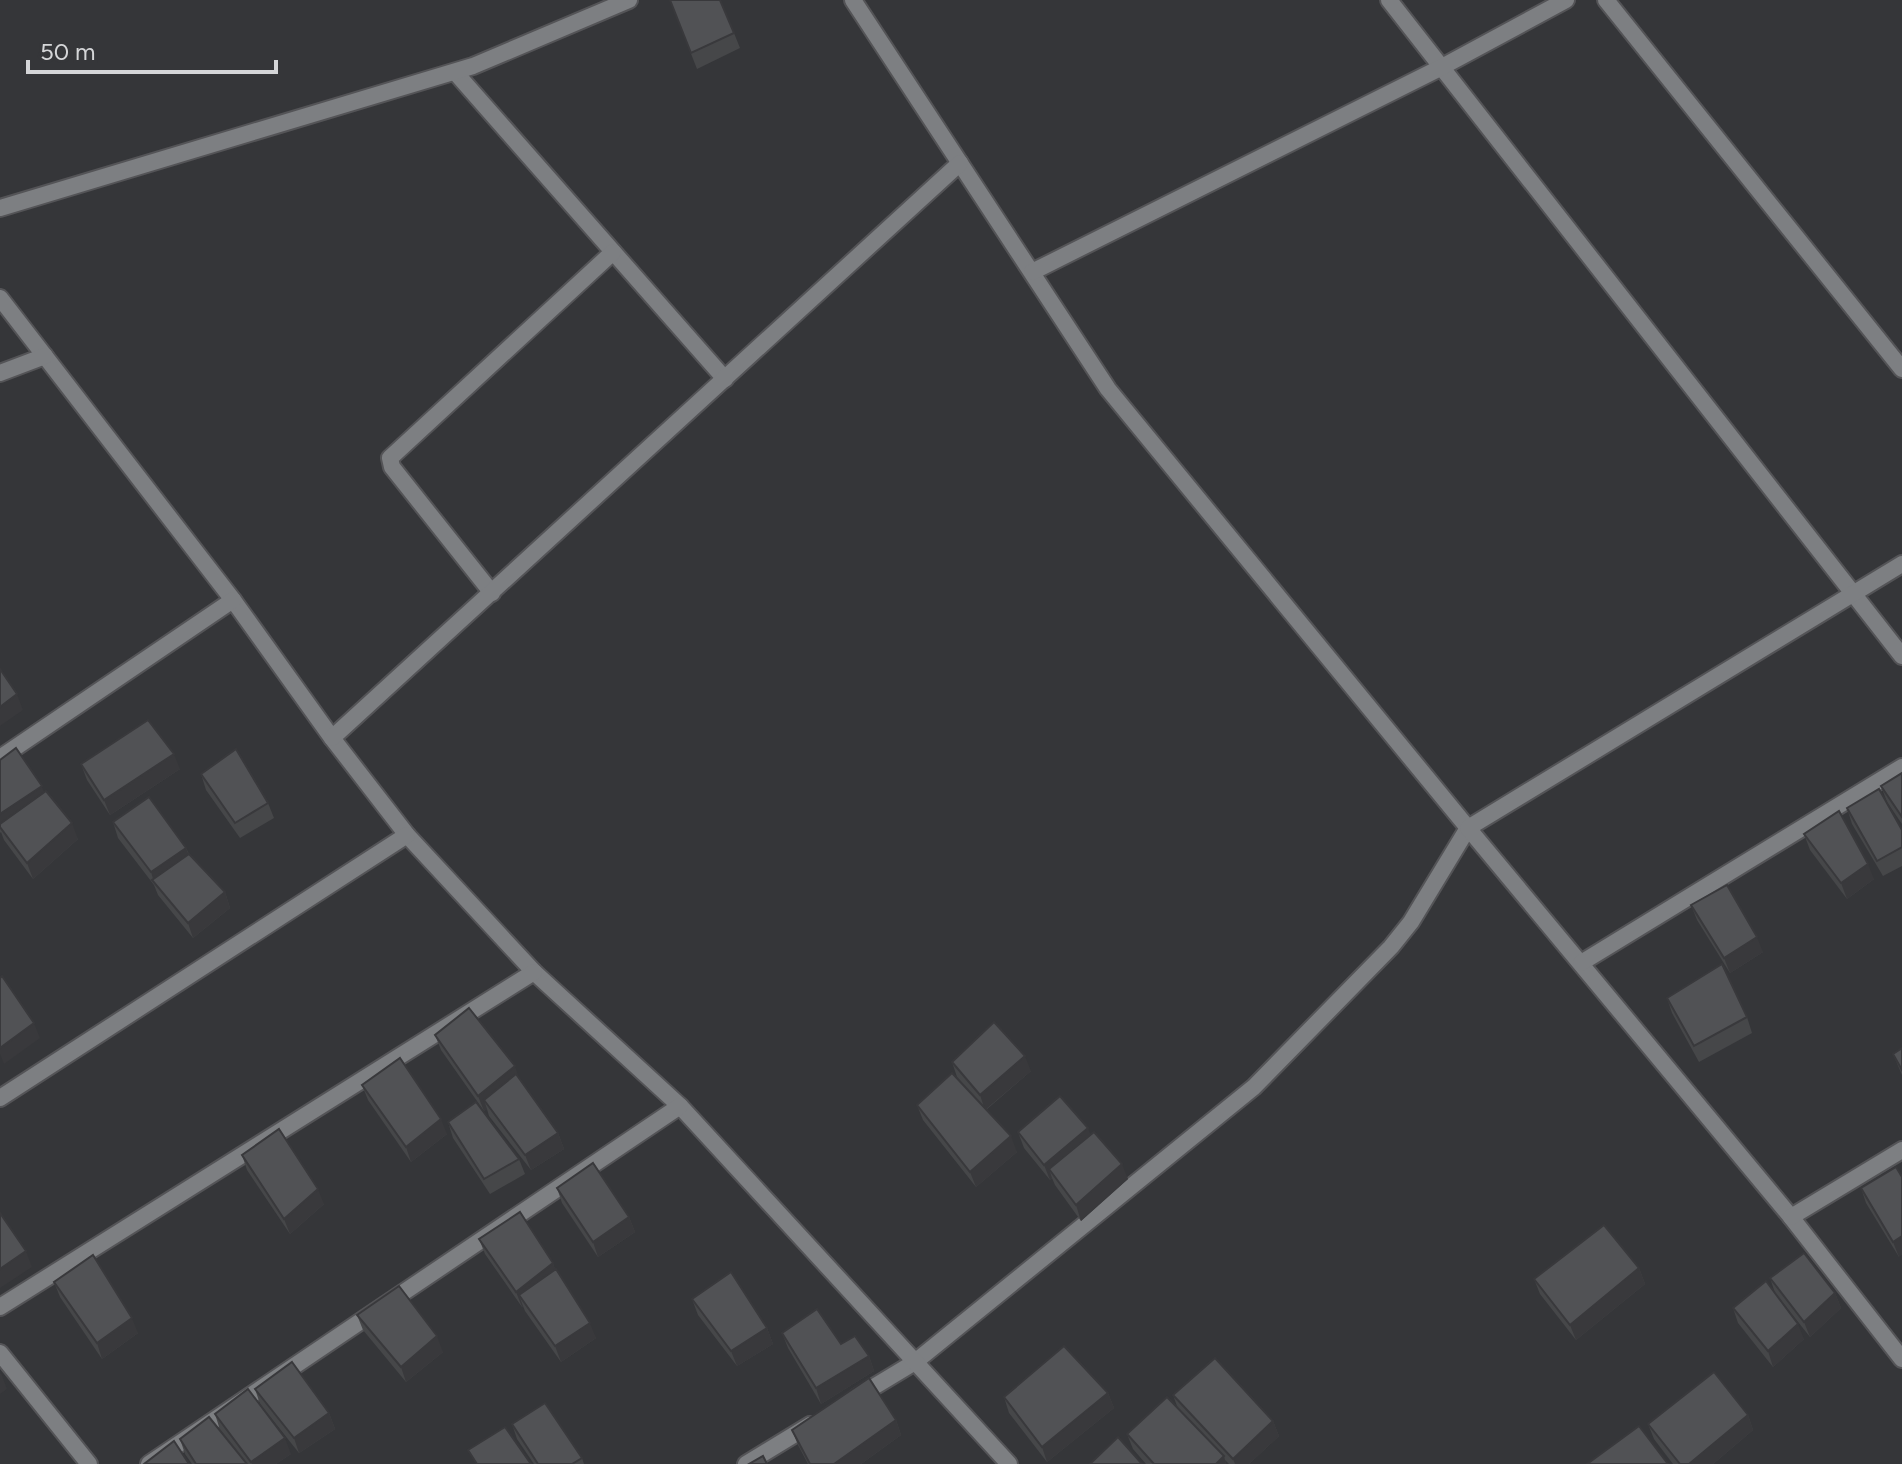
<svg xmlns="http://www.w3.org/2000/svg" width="1902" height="1464" viewBox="0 0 1902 1464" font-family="Figtree,sans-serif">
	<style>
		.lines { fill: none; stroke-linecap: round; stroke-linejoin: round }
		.minor-casing { stroke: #545457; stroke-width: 20 }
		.minor { stroke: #7d7f82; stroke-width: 16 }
		.wall { fill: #464749 }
		.shaded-wall { fill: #39393c }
		.building { fill: #515255; stroke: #39393c; stroke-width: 2 }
	</style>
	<rect width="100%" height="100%" fill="#353639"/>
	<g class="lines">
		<g class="minor-casing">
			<g id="minor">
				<polyline points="853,0 1108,389 1468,828 1411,922 1391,947 1254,1087 915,1362 857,1397"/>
				<polyline points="1389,0 1902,656"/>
				<polyline points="1606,0 1902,369"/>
				<polyline points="455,72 725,379"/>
				<polyline points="0,208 473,66 629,0"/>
				<polyline points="1032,272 1440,68 1566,0"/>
				<polyline points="0,298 233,600 332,738 407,835 534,972 680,1106 1009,1464"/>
				<polyline points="0,373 45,356"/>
				<polyline points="1902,564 1468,828 1791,1217 1902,1359"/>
				<polyline points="492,593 392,467 390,458 613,252"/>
				<polyline points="332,738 960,163"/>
				<polyline points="0,758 233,600"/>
				<polyline points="1581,963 1902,767"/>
				<polyline points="0,1098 407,835"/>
				<polyline points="1791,1217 1902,1150"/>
				<polyline points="0,1307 534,972"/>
				<polyline points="0,1353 89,1464"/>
				<polyline points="149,1464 680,1106"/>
				<polyline points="746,1464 810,1425"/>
			</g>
		</g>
		<use href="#minor" class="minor"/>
	</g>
	<g class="wall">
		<polygon points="670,0 734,33 740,48 697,69"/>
		<polygon points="0,760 44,792 78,839 33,879 4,840 1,832 0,833"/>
		<polygon points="81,764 180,769 110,815 87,780"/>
		<polygon points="1902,773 1902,824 1887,802 1881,786"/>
		<polygon points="201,774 268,803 274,818 240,838 206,790"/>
		<polygon points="1847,808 1902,830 1902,866 1883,876 1852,824"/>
		<polygon points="113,822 186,848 189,854 225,892 230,908 193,938 158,895 154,885 118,838"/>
		<polygon points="1804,834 1874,879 1847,899 1810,850"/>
		<polygon points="1691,905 1763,952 1730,973 1697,920"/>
		<polygon points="1667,998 1747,1017 1752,1033 1699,1062 1672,1013"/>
		<polygon points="435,1035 519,1078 558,1133 564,1149 531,1170 489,1116 487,1109 484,1111 441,1050"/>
		<polygon points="1902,1048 1902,1075 1893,1054"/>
		<polygon points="952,1062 1031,1071 986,1110 1017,1152 976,1187 923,1120 917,1105 974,1097 957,1077"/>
		<polygon points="362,1085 447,1134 411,1162 368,1100"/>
		<polygon points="448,1122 519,1159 525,1174 490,1194 453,1138"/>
		<polygon points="1018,1132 1091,1135 1128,1179 1081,1221 1055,1185 1052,1178 1050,1180 1024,1148"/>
		<polygon points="242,1155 324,1204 290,1234 247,1170"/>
		<polygon points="1902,1177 1899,1257 1866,1203 1861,1188"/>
		<polygon points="557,1188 629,1217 635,1232 598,1257 562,1203"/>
		<polygon points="479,1239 553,1263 555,1270 596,1338 561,1362 525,1311 523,1306 522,1307 485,1254"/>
		<polygon points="1639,1268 1645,1284 1576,1340 1540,1294 1534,1279"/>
		<polygon points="1770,1278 1835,1293 1841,1308 1810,1337 1775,1293"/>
		<polygon points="54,1282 138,1333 102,1359 60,1297"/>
		<polygon points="692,1299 767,1328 773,1344 737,1366 698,1315"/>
		<polygon points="1733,1308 1804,1339 1773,1367 1738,1323"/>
		<polygon points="357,1315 443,1352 406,1382 363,1330"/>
		<polygon points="782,1333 841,1344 869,1356 874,1371 821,1404 788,1348"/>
		<polygon points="255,1389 329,1413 335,1429 299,1453 260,1404"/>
		<polygon points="1108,1393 1114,1408 1047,1462 1009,1413 1004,1397"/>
		<polygon points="1173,1395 1273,1421 1279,1436 1249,1464 1229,1464 1225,1460 1226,1464 1146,1464 1133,1449 1127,1434 1178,1409"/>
		<polygon points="215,1414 291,1454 276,1464 192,1464 185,1454 180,1439 242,1459 220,1430"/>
		<polygon points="1748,1415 1753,1430 1713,1464 1673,1464 1654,1439 1648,1424"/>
		<polygon points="896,1420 901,1435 861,1464 808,1464 798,1445 792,1430"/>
		<polygon points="512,1424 582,1458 584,1464 534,1464 517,1439"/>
	</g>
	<g class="shaded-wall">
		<polygon points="17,694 23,710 0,726 0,707"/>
		<polygon points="174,754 180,769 110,815 104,800"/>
		<polygon points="42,786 47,802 0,827 0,814"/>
		<polygon points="72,823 78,839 33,879 27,863"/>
		<polygon points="186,848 192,863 154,882 151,872"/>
		<polygon points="1868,864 1874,879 1847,899 1841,883"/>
		<polygon points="225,892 230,908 193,938 188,923"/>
		<polygon points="1757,937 1763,952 1730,973 1724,958"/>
		<polygon points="34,1023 40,1038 4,1064 0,1054 0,1048"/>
		<polygon points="1025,1056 1031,1071 985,1110 980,1095"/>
		<polygon points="515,1066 520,1081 484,1100 487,1109 484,1111 478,1096"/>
		<polygon points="441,1119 447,1134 411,1162 406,1147"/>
		<polygon points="1088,1128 1094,1143 1049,1169 1052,1178 1050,1180 1044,1165"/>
		<polygon points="558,1133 564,1149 531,1170 525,1155"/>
		<polygon points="1011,1136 1017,1152 976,1187 970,1172"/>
		<polygon points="1122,1164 1128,1179 1081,1221 1076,1205"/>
		<polygon points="318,1189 324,1204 290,1234 284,1219"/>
		<polygon points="629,1217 635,1232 598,1257 593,1242"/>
		<polygon points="1902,1236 1902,1255 1899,1257 1893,1242"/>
		<polygon points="26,1251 32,1267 0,1288 0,1269"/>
		<polygon points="553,1263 558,1279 519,1295 523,1306 522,1307 516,1292"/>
		<polygon points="1639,1268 1645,1284 1576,1340 1570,1325"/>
		<polygon points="1835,1293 1841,1308 1810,1337 1804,1322"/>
		<polygon points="132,1318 138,1333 102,1359 97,1343"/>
		<polygon points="590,1323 596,1338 561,1362 555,1346"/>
		<polygon points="1798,1324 1804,1339 1773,1367 1768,1351"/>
		<polygon points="767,1328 773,1344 737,1366 731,1351"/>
		<polygon points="437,1336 443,1352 406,1382 401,1367"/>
		<polygon points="869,1356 874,1371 821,1404 816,1388"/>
		<polygon points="1,1373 7,1389 0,1394 0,1374"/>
		<polygon points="1108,1393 1114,1408 1047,1462 1042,1447"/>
		<polygon points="329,1413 335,1429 299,1453 294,1438"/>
		<polygon points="1748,1415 1753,1430 1713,1464 1689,1464"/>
		<polygon points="896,1420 901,1435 861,1464 834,1464"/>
		<polygon points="1273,1421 1279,1436 1249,1464 1235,1464 1233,1459"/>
		<polygon points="285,1438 291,1454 276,1464 252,1464 251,1462"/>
		<polygon points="1224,1456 1226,1464 1216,1464"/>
	</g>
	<g class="building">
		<polygon points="670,0 720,0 734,33 691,53"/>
		<polygon points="0,669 17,694 0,707"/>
		<polygon points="148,720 174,754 104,800 81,764"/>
		<polygon points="16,748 42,786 0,814 0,760"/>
		<polygon points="236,749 268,803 235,823 201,774"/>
		<polygon points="1902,773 1902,817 1881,786"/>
		<polygon points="1879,789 1902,830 1902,847 1877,861 1847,808"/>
		<polygon points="46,791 72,823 27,863 0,827 0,824"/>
		<polygon points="149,797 186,848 151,872 113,822"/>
		<polygon points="1839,811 1868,864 1841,883 1804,834"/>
		<polygon points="189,854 225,892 188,923 152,880"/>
		<polygon points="1727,885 1757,937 1724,958 1691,905"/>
		<polygon points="1722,964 1747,1017 1694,1046 1667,998"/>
		<polygon points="2,976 34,1023 0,1048 0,978"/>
		<polygon points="469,1008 515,1066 478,1096 435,1035"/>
		<polygon points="994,1022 1025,1056 980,1095 952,1062"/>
		<polygon points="1902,1048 1902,1070 1893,1054"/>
		<polygon points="400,1058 441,1119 406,1147 362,1085"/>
		<polygon points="952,1073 1011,1136 970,1172 917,1105"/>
		<polygon points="516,1074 558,1133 525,1155 484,1100"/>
		<polygon points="1060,1096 1088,1128 1044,1165 1018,1132"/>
		<polygon points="476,1102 519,1159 484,1179 448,1122"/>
		<polygon points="279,1129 318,1189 284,1219 242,1155"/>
		<polygon points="1094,1132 1122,1164 1076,1205 1049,1169"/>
		<polygon points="593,1163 629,1217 593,1242 557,1188"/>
		<polygon points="1896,1167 1902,1177 1902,1236 1893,1242 1861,1188"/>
		<polygon points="520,1212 553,1263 516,1292 479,1239"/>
		<polygon points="0,1213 26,1251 0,1269"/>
		<polygon points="1604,1225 1639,1268 1570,1325 1534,1279"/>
		<polygon points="1804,1253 1835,1293 1804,1322 1770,1278"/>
		<polygon points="93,1255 132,1318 97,1343 54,1282"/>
		<polygon points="556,1269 590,1323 555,1346 519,1295"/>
		<polygon points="731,1272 767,1328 731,1351 692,1299"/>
		<polygon points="1766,1281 1798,1324 1768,1351 1733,1308"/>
		<polygon points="399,1286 437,1336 401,1367 357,1315"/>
		<polygon points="817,1309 841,1344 855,1336 869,1356 816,1388 782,1333"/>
		<polygon points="1064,1346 1108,1393 1042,1447 1004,1397"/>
		<polygon points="1215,1358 1273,1421 1233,1459 1173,1395"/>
		<polygon points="292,1362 329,1413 294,1438 255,1389"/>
		<polygon points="1714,1372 1748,1415 1689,1464 1680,1464 1648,1424"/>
		<polygon points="869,1378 896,1420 834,1464 810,1464 792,1430"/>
		<polygon points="248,1389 285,1438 251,1462 215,1414"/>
		<polygon points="1167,1397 1224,1456 1216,1464 1154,1464 1127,1434"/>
		<polygon points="545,1403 582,1458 572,1464 538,1464 512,1424"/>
		<polygon points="209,1417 247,1464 196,1464 180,1439"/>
		<polygon points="1639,1426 1668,1464 1587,1464"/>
		<polygon points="505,1427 531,1464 477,1464 468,1450"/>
		<polygon points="1118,1437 1142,1464 1090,1464"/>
		<polygon points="174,1441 189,1464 144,1464"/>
		<polygon points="763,1456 767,1464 749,1464"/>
	</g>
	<path d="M28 60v12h248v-12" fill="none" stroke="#d5d6d8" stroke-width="4"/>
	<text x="40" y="60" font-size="24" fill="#d5d6d8" stroke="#353639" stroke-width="6" paint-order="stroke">50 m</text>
</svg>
